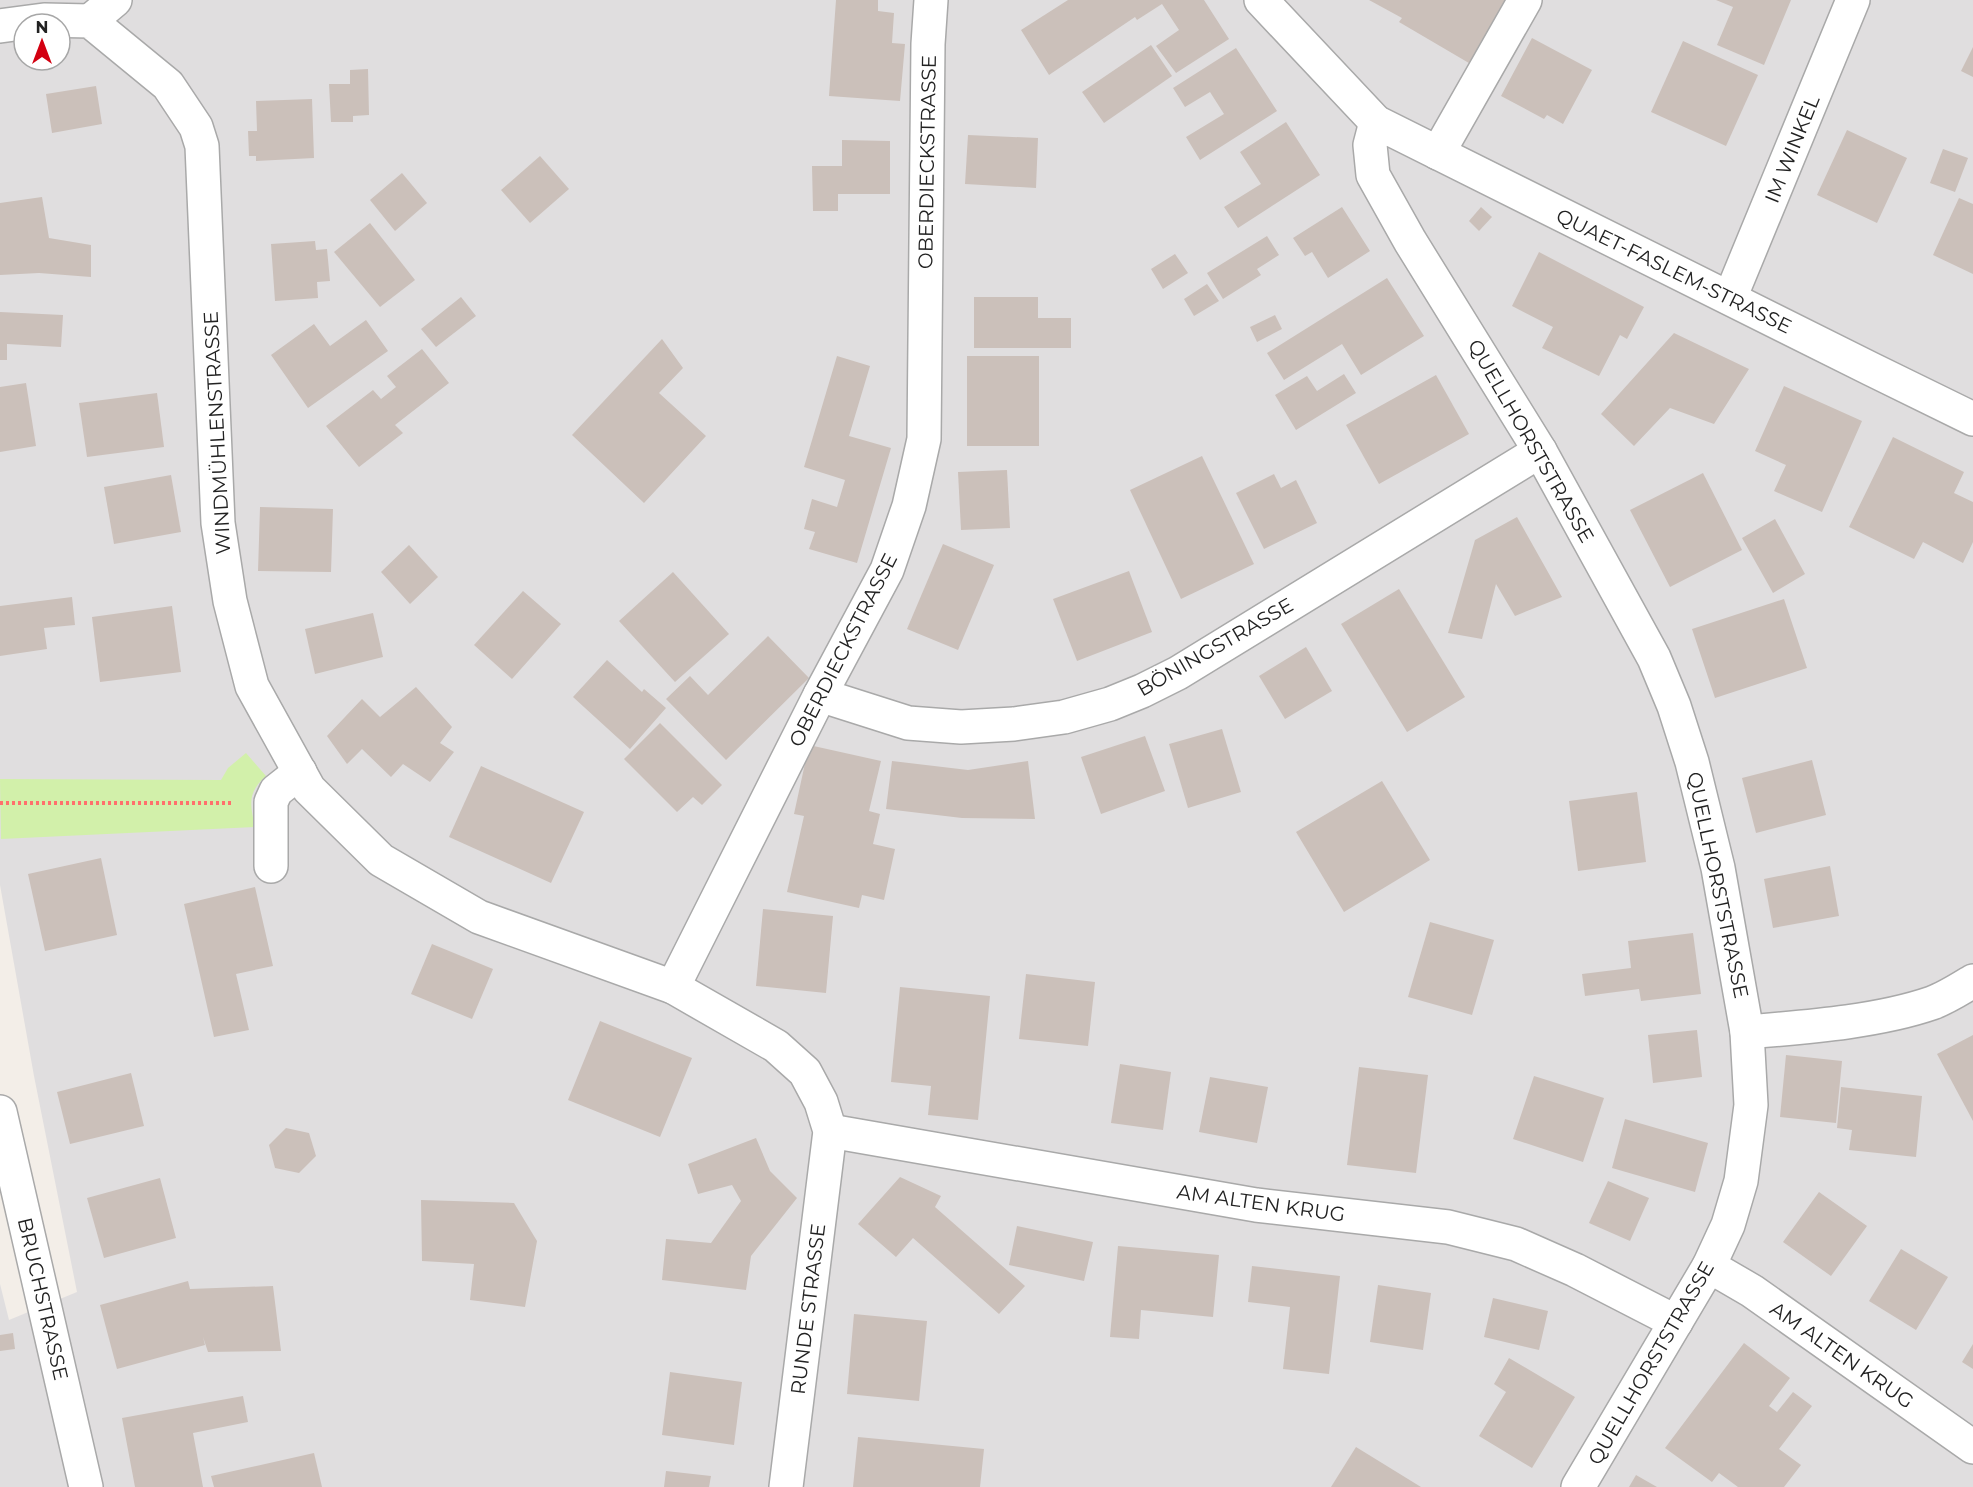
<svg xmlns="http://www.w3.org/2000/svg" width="1973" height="1487" viewBox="0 0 1973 1487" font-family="Montserrat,sans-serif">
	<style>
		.residential { fill: #e0dedf; fill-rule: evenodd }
		.grass { fill: #d2f0aa }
		.building { fill: #cbc0ba }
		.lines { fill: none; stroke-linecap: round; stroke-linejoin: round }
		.minor-casing { stroke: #a9a9a9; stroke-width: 36 }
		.path { stroke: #ff706c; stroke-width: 4; stroke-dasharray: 3 3; stroke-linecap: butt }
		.minor { stroke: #fff; stroke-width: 33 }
		.labels { text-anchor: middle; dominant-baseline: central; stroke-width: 6; stroke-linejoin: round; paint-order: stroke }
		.street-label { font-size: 20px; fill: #222; stroke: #fff }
	</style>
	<rect width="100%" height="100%" fill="#f3eee8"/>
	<path class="residential" d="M0 0H1973V1487H0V1284L9 1320 77 1292 34 1076 0 885ZM24 24H60V60H24Z"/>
	<path class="grass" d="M246 753 266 776C247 793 250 804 255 827L1 839 0 779 221 780 228 768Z"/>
	<g class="building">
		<polygon points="836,0 878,0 878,11 894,13 892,43 905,44 900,101 829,96"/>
		<polygon points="1068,0 1204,0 1229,39 1176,73 1156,46 1179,30 1162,4 1137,20 1135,17 1049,75 1021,30"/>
		<polygon points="1369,0 1512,0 1474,66 1399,22 1402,18"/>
		<polygon points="1716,0 1791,0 1764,65 1717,45 1733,7"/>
		<polygon points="1532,38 1592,70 1563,124 1547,115 1544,119 1501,96"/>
		<polygon points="1683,41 1758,75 1726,146 1651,112"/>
		<polygon points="1151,45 1172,76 1104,123 1082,92"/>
		<polygon points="1973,47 1973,77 1961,71"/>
		<polygon points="1236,48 1277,111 1200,160 1186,137 1224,114 1210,92 1185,107 1173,88"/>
		<polygon points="368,69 369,115 353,116 353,122 331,122 329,84 350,84 350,70"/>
		<polygon points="96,86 102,124 52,133 46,94"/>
		<polygon points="312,99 314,158 256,161 256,156 249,156 248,131 257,131 256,101"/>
		<polygon points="1286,122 1320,175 1238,228 1224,207 1261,184 1240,152"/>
		<polygon points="1847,130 1907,158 1877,223 1817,195"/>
		<polygon points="968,135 1038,138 1036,188 965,184"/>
		<polygon points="842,140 890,141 890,194 838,194 838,211 813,211 812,166 842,166"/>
		<polygon points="1943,149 1968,158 1955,192 1930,183"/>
		<polygon points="540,156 569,189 530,223 501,190"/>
		<polygon points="402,173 427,203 395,231 370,200"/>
		<polygon points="42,197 49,238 91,245 91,277 39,273 0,275 0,203"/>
		<polygon points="1959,198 1973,204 1973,274 1933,255"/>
		<polygon points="1342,207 1370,251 1328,278 1312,252 1305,256 1293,238"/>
		<polygon points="1481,207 1492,217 1479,231 1469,221"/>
		<polygon points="370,223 415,280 380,307 334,252"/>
		<polygon points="1267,236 1279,255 1257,269 1261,275 1223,299 1207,273"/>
		<polygon points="315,241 316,250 327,249 330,281 317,282 318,298 275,301 271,244"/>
		<polygon points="1539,252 1644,307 1627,339 1620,335 1599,376 1542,348 1553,327 1512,306"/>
		<polygon points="1175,254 1188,273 1163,289 1151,269"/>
		<polygon points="1387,278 1424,336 1361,375 1342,344 1284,380 1267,353"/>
		<polygon points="1207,284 1219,301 1194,316 1184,299"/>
		<polygon points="461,297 476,316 436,347 421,329"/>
		<polygon points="974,297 1038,297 1038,318 1071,318 1071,348 974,348"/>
		<polygon points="0,312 63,315 61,347 7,344 7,360 0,360"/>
		<polygon points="1275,315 1282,329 1257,342 1250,327"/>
		<polygon points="366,320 388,351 308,408 271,355 314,324 330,346"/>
		<polygon points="1674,333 1749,369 1714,424 1670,408 1634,446 1601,414"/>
		<polygon points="662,339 683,368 659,393 706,436 644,503 572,435"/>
		<polygon points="422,349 449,383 395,425 403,433 359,467 326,426 373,390 381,399 396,387 387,376"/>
		<polygon points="837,356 870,366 849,436 891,448 857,563 809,549 815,532 804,529 812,499 837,507 845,480 804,467"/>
		<rect x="967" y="356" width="72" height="90"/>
		<polygon points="1344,374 1356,393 1296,430 1275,395 1307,376 1317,391"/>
		<polygon points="1436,375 1469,434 1379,484 1346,425"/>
		<polygon points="26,383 36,446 0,452 0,387"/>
		<polygon points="1784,386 1862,421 1822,512 1774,491 1786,465 1755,451"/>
		<polygon points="157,393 164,447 87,457 79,403"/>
		<polygon points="1893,437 1964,472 1954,493 1973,502 1973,542 1963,563 1923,542 1914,559 1849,527"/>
		<polygon points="1202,456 1254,564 1181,599 1130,490"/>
		<polygon points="1007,470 1010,528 961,530 958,472"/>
		<polygon points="1703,473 1742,550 1670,587 1630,510"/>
		<polygon points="1274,474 1281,488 1296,480 1317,523 1264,549 1236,493"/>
		<polygon points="171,475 181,532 114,544 104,487"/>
		<polygon points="260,507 333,509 331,572 258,571"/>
		<polygon points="1517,517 1562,597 1515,616 1496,584 1482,639 1448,633 1475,540"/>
		<polygon points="1775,519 1805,574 1773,593 1742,538"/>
		<polygon points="943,544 994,565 958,650 907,629"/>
		<polygon points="409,545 438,577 410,604 381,572"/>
		<polygon points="1129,571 1152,632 1077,661 1053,599"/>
		<polygon points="673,572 729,634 675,682 619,621"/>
		<polygon points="1399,589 1465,697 1407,732 1341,624"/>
		<polygon points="523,591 561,624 512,679 474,645"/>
		<polygon points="72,597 75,625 44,628 47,649 0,656 0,606"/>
		<polygon points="1784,599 1807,668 1715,698 1692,629"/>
		<polygon points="172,606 181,672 100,682 92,617"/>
		<polygon points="373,613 383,657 315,674 305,629"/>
		<polygon points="768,636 809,678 726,760 666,699 690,676 708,695"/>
		<polygon points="1306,647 1332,691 1285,719 1259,676"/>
		<polygon points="607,660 642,692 644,689 666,708 630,749 573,697"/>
		<polygon points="416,687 452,727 440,743 454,752 430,782 403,764 391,777 362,749 347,764 327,736 362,699 380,717"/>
		<polygon points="660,723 722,785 702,805 693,797 677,812 624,759"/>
		<polygon points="1222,729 1241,792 1188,808 1169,744"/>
		<polygon points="1145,736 1165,791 1101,814 1081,757"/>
		<polygon points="809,745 881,761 869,811 880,814 873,844 895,849 884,900 862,895 859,908 787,892 804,816 794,814"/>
		<polygon points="1812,760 1826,815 1756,833 1742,778"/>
		<polygon points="892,761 968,770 1028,761 1035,819 962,818 886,809"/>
		<polygon points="481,766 584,812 551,883 449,837"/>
		<polygon points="1382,781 1430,860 1344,912 1296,832"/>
		<polygon points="1637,792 1646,862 1578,871 1569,801"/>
		<polygon points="101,858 117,935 45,951 28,874"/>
		<polygon points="1830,866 1839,916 1773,928 1764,879"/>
		<polygon points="255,887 273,966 236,974 249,1030 214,1037 184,904"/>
		<polygon points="763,909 833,916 826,993 756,986"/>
		<polygon points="1430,922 1494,940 1472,1015 1408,997"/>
		<polygon points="1693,933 1701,994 1641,1001 1639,989 1585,996 1582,974 1631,968 1628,941"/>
		<polygon points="432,944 493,969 472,1019 411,994"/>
		<polygon points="1026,974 1095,982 1088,1046 1019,1039"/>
		<polygon points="900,987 990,996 978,1120 928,1115 931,1086 891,1082"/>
		<polygon points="600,1021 692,1058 660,1137 568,1100"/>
		<polygon points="1697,1030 1702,1077 1653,1083 1648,1035"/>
		<polygon points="1973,1035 1973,1121 1937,1054"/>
		<polygon points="1786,1055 1842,1061 1836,1123 1780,1117"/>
		<polygon points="1120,1064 1171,1072 1163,1130 1111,1123"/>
		<polygon points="1359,1067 1428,1075 1416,1173 1347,1165"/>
		<polygon points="131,1073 144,1126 70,1144 57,1092"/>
		<polygon points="1534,1076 1604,1098 1583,1162 1513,1139"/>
		<polygon points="1210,1077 1268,1087 1257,1143 1199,1132"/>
		<polygon points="1841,1087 1922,1096 1916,1157 1849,1150 1852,1130 1837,1128"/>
		<polygon points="1625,1119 1708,1143 1695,1192 1612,1168"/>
		<polygon points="286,1128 309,1133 316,1156 299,1173 275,1168 269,1145"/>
		<polygon points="756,1138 770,1171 797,1198 751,1256 746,1290 662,1280 666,1239 711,1243 741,1201 732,1185 698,1194 688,1164"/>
		<polygon points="900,1177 941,1196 935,1207 1025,1286 999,1314 913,1238 896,1257 858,1224"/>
		<polygon points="160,1178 176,1238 104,1258 87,1198"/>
		<polygon points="1608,1181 1649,1198 1630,1241 1589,1223"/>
		<polygon points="1819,1192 1867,1226 1831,1276 1783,1242"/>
		<polygon points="421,1200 514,1203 537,1241 525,1307 470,1300 474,1264 422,1261"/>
		<polygon points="1017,1226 1093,1242 1084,1281 1009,1265"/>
		<polygon points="1118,1246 1219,1255 1213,1317 1141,1310 1139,1339 1110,1337"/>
		<polygon points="1901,1249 1948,1277 1916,1330 1869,1301"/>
		<polygon points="1252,1266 1340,1276 1329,1374 1283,1369 1290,1307 1248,1302"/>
		<polygon points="188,1281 190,1289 273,1286 281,1351 208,1352 203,1337 205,1345 117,1369 100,1305"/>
		<polygon points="1378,1285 1431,1293 1423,1350 1370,1342"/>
		<polygon points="1493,1298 1548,1311 1539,1350 1484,1337"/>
		<polygon points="854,1314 927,1321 919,1401 847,1394"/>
		<polygon points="13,1333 15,1349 0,1351 0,1335"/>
		<polygon points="1744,1343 1790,1378 1769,1406 1777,1412 1793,1392 1812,1406 1779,1449 1801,1465 1784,1487 1738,1487 1719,1473 1712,1482 1665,1448"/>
		<polygon points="1973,1344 1973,1369 1962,1362"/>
		<polygon points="1509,1358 1575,1397 1532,1468 1479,1436 1506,1392 1494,1384"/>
		<polygon points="670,1372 742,1382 734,1445 662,1435"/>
		<polygon points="243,1396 248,1422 193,1433 203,1487 135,1487 122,1418"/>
		<polygon points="858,1437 984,1449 980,1487 853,1487"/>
		<polygon points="1356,1447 1421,1487 1331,1487"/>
		<polygon points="314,1453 322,1487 214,1487 211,1476"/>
		<polygon points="666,1471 711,1476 709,1487 664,1487"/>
		<polygon points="1636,1475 1657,1487 1629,1487"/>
	</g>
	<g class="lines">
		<g class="minor-casing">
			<g id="minor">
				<polyline points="1261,0 1376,122 1871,369 1973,419"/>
				<polyline points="90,21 115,0"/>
				<polyline points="0,26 44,20 90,21 168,85 196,127 202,146 218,523 230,601 252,686 309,789 381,860 479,917 673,987 776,1046 805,1072 821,1102 830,1131 786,1487"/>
				<polyline points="1376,122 1370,145 1373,175 1410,241 1540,451 1654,658 1674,706 1692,762 1718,868 1747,1032 1751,1105 1741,1181 1728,1225 1709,1266 1578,1487"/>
				<polyline points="1438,153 1525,0"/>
				<polyline points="1730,298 1853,0"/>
				<polyline points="820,695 908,723 961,727 1014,724 1064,717 1110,704 1142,691 1178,673 1540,451"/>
				<polyline points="271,866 271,802 276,791 300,772"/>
				<polyline points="673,987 820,695 887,570 909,506 924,439 928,44 931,0"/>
				<path d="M1747 1032C1805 1027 1877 1022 1932 1003 1946 998 1960 989 1973 981"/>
				<polyline points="0,1112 86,1487"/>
				<polyline points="830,1131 1256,1205 1448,1227 1516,1244 1575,1270 1676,1322"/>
				<polyline points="1709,1266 1752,1291 1973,1447"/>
			</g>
		</g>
		<polyline class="path" points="0,803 234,803"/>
		<use href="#minor" class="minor"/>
	</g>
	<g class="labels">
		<g class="street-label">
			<text transform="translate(1792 149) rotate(-68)">IM WINKEL</text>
			<text transform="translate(927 162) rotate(-89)">OBERDIECKSTRASSE</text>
			<text transform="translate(1674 271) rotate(26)">QUAET-FASLEM-STRASSE</text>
			<text transform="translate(217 433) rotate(-93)">WINDMÜHLENSTRASSE</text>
			<text transform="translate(1531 441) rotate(60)">QUELLHORSTSTRASSE</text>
			<text transform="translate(1215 647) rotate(-30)">BÖNINGSTRASSE</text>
			<text transform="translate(843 650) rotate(-63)">OBERDIECKSTRASSE</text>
			<text transform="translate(1718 885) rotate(78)">QUELLHORSTSTRASSE</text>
			<text transform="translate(1261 1203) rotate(8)">AM ALTEN KRUG</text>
			<text transform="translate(43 1299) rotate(77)">BRUCHSTRASSE</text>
			<text transform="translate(808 1309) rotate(-83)">RUNDE STRASSE</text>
			<text transform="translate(1842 1355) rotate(35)">AM ALTEN KRUG</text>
			<text transform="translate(1651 1363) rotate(-60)">QUELLHORSTSTRASSE</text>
		</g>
	</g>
	<g transform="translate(42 42)"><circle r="28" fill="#ffffff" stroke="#a7a7a7" stroke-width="1.5"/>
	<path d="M0-4.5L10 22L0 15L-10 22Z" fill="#d30011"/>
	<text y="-9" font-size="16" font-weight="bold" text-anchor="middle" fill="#222222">N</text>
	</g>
</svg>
